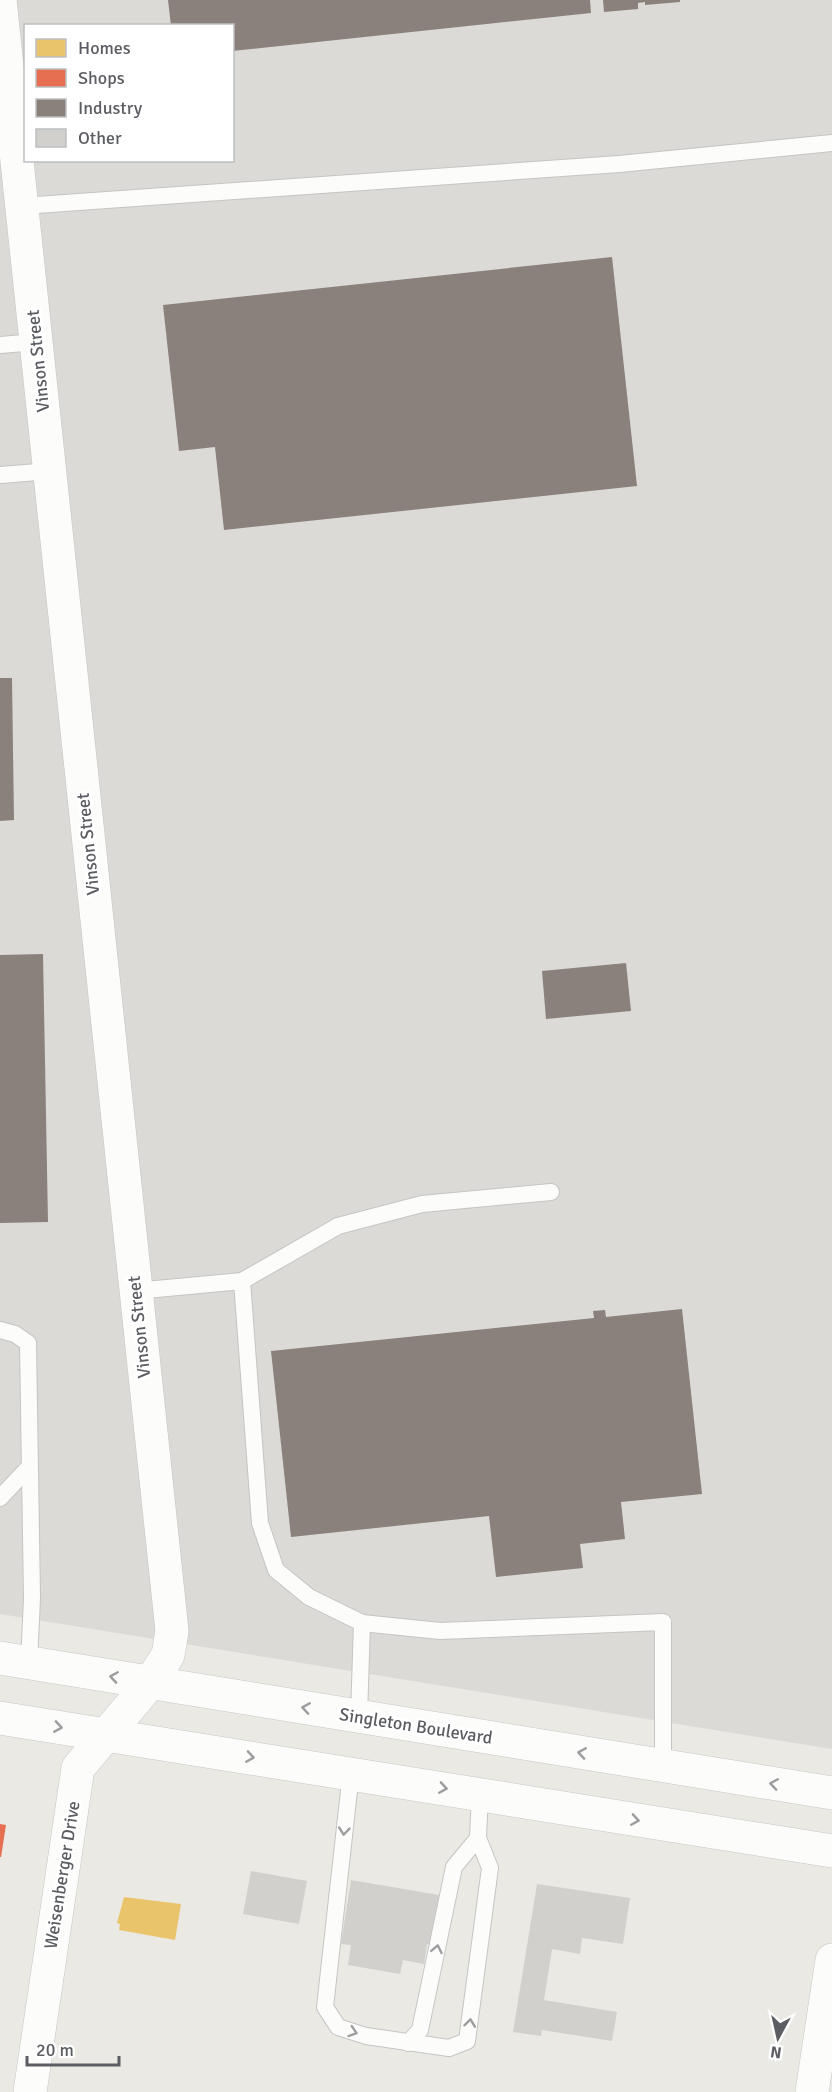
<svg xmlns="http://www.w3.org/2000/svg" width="832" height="2092" viewBox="0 0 832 2092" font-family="Signika,sans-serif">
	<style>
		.industrial { fill: #dbdad6; fill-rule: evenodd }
		.homes { fill: #e9c46a }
		.shops { fill: #e76f51 }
		.industry { fill: #8a817c }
		.building { fill: #d1d0cd }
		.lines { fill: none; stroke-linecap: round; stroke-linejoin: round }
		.lane-casing { stroke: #c6c5c5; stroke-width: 18 }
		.street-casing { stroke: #c6c5c5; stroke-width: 34 }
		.secondary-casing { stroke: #c6c7c6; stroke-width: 34 }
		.lane { stroke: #fcfcfb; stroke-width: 16 }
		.street { stroke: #fcfcfb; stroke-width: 33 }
		.secondary { stroke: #fcfcfb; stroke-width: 33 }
		.oneway { stroke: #9b9d9f }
		.labels { text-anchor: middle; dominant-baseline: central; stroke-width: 6; stroke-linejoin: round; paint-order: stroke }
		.street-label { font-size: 18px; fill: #5b5d62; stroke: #fff }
	</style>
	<rect width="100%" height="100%" fill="#eae9e4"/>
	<path class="industrial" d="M0 0H832V1749L0 1614ZM26 26H232V160H26Z"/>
	<polygon class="homes" points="124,1897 181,1904 175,1940 119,1930 120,1924 117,1923"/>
	<polygon class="shops" points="0,1824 6,1825 1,1857 0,1857"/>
	<g class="industry">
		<polygon points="168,0 590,0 591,13 232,51 232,26 171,26"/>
		<polygon points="603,0 680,0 680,2 645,5 645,2 638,3 638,9 604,12"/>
		<polygon points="612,257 637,486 224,530 215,447 179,451 163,305"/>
		<polygon points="0,678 12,678 14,820 0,821"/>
		<polygon points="43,954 48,1222 0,1223 0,955"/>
		<polygon points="626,963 631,1011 546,1019 542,971"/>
		<polygon points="682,1309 702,1494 621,1502 625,1539 580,1544 583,1568 496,1577 489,1516 291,1537 271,1351 594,1318 593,1311 605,1310 606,1317"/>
	</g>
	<g class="building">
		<polygon points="251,1871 307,1881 299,1924 243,1914"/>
		<polygon points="351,1880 439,1895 430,1945 427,1944 424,1964 403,1960 400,1974 348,1965 351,1945 341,1944"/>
		<polygon points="537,1884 630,1898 623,1944 582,1938 580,1954 552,1949 544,2000 617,2012 612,2041 542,2030 541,2036 513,2032"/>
	</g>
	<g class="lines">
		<g class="lane-casing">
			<g id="lane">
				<polyline points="22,206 619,164 832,143"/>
				<polyline points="0,345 36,342"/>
				<polyline points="0,475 50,471"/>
				<polyline points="135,1291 242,1281"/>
				<polyline points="0,1330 15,1334 28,1343 32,1598 29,1663"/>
				<polyline points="0,1498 30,1466"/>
				<polyline points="362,1623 309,1597 276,1570 260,1523 242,1281 338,1226 422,1204 551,1192"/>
				<polyline points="359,1717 362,1623 440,1631 663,1622 663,1766"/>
				<polyline points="351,1773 325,2007 338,2027 366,2036 449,2048 467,2041 490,1868 478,1838"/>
				<polyline points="408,2043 420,2030 454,1867 478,1838 480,1794"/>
			</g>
		</g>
		<g class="street-casing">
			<g id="street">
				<polyline points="0,0 172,1631 168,1655 150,1683 78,1768 30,2092"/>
				<polyline points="812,2092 832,1960"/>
			</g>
		</g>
		<g class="secondary-casing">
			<g id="secondary">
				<polyline points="0,1658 832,1793"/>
				<polyline points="0,1718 832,1851"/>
			</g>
		</g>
		<use href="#lane" class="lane"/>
		<use href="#street" class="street"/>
		<use href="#secondary" class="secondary"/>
	</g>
	<defs><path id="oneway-chevron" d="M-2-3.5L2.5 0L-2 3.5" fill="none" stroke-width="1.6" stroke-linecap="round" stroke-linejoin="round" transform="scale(1.5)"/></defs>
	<g class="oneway">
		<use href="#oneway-chevron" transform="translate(114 1677) rotate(-171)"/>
		<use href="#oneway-chevron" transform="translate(306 1708) rotate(-171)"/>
		<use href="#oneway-chevron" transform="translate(58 1727) rotate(9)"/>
		<use href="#oneway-chevron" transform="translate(582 1753) rotate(-171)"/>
		<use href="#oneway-chevron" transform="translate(250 1757) rotate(9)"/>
		<use href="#oneway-chevron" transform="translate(774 1784) rotate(-171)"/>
		<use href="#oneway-chevron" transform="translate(443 1788) rotate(9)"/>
		<use href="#oneway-chevron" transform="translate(635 1820) rotate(9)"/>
		<use href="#oneway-chevron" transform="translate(344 1831) rotate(96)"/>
		<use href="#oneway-chevron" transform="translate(437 1949) rotate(-79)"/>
		<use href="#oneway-chevron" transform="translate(470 2023) rotate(-83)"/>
		<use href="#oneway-chevron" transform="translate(353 2032) rotate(18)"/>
	</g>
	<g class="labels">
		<g class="street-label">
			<text transform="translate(38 361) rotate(-96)">Vinson Street</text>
			<text transform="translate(88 844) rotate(-96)">Vinson Street</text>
			<text transform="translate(139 1327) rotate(-96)">Vinson Street</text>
			<text transform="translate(416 1726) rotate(9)">Singleton Boulevard</text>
			<text transform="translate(62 1875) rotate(-81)">Weisenberger Drive</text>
		</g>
	</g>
	<rect x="24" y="24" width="210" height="138" fill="#ffffff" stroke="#bdbec0" stroke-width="1.5"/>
	<rect x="36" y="39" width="30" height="18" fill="#e9c46a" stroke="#bdbec0" stroke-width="1.5"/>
	<text x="78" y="54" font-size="18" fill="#5b5d62">Homes</text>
	<rect x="36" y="69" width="30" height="18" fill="#e76f51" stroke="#bdbec0" stroke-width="1.5"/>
	<text x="78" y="84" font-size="18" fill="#5b5d62">Shops</text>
	<rect x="36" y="99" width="30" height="18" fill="#8a817c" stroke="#bdbec0" stroke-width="1.5"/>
	<text x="78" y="114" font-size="18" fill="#5b5d62">Industry</text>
	<rect x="36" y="129" width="30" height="18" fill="#d1d0cd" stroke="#bdbec0" stroke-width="1.5"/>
	<text x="78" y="144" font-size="18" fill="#5b5d62">Other</text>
	<g transform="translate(778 2038) rotate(188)" stroke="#ffffff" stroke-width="4.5" paint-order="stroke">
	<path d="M0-4.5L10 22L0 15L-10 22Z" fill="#5b5d62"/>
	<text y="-9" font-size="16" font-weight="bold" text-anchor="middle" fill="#5b5d62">N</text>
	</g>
	<path d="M27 2056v9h92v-9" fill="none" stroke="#5b5d62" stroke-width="3"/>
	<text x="36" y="2056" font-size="18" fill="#5b5d62" stroke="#ffffff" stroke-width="4.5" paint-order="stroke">20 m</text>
</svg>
